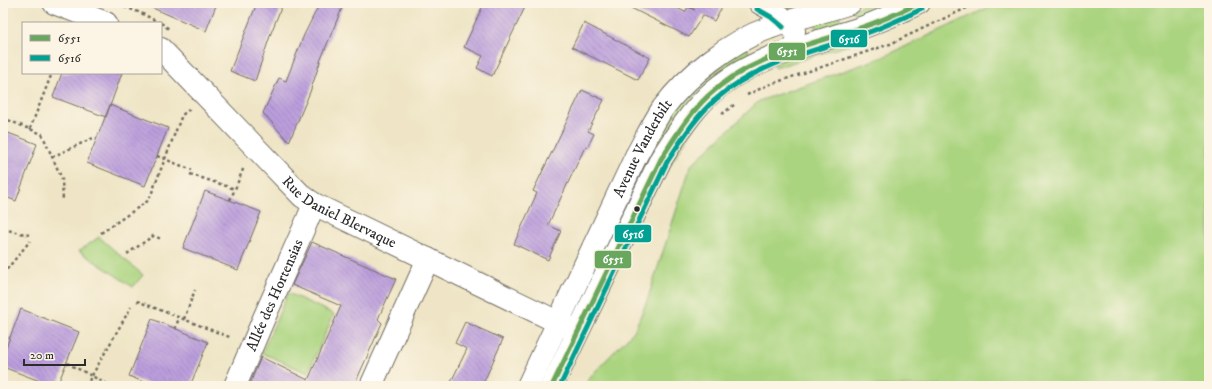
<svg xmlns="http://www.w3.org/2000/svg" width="1212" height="389" viewBox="0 0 1212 389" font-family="'IM FELL DW Pica',serif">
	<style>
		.green { fill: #aad47f; stroke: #6a8055 }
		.building { fill: url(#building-back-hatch) }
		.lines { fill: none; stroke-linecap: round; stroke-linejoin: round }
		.minor-casing { stroke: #706c61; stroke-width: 24 }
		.path { stroke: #706c61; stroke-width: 2.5; stroke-dasharray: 3 3; stroke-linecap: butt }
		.minor { stroke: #fff; stroke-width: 22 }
		.bus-1-casing { stroke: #fcf5e5; stroke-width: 8 }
		.bus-2-casing { stroke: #fcf5e5; stroke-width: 8 }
		.bus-1 { stroke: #68a75d; stroke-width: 5 }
		.bus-2 { stroke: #00a092; stroke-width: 5 }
		.bus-dot { fill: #2b2b2b; stroke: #fcf5e5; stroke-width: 1.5 }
		.labels { text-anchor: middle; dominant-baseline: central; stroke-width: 3; stroke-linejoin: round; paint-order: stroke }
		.street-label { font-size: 15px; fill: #2b2b2b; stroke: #fcf5e5 }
		.line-badge { stroke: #fcf5e5; stroke-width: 1.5 }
		.badge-label { font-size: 11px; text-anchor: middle; font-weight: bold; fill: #fff }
	</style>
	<defs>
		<pattern id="building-back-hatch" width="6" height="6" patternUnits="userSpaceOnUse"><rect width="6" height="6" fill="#bb9edd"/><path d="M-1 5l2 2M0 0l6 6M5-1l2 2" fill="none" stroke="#9881b3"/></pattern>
	</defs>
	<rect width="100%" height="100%" fill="#fcf5e5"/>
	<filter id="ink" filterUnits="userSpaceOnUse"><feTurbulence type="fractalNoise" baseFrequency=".025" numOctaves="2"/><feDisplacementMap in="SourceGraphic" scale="8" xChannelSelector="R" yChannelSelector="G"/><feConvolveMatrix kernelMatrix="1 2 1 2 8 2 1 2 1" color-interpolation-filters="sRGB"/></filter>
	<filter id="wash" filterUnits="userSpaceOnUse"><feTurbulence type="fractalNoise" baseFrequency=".012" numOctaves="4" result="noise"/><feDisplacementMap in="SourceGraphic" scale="16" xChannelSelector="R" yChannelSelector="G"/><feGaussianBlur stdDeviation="0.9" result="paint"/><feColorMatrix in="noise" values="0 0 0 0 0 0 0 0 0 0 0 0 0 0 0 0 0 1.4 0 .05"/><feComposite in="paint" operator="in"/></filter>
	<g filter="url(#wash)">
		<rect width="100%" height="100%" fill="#efe5c6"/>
		<g class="green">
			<polygon points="869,3 905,3 858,23 853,9"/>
			<polygon points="998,3 1209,3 1209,386 585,386 589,378 634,331 647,301 691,165 759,101 883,57"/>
			<path d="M839 14 843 28C834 29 817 37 814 24Z"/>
			<polygon points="847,39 849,45 775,68 773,63"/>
			<polygon points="746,46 752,58 731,70 599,276 589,272 674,104"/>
			<polygon points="99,237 143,275 133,287 79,251"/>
			<polygon points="288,293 334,314 308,373 262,353"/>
		</g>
		<g id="blocks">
			<g class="building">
				<polygon points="141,3 217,3 206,31"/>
				<polygon points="257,3 283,3 271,33 255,81 230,71"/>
				<polygon points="320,3 344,3 321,59 310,92 289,142 263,113 279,78 286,81 304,35"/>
				<polygon points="484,3 527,3 492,76 477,68 483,56 464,47"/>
				<polygon points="621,3 667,3 685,12 688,7 695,10 682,3 724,3 714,21 703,15 689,37"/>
				<polygon points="584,23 650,58 638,80 572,47"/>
				<polygon points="62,73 122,73 106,117 53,97"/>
				<polygon points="582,90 604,100 588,131 594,134 587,148 585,147 548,225 561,231 548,260 514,244 537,193 533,191"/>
				<polygon points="110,105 168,128 145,186 87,163"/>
				<polygon points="3,131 37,144 16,201 3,196"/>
				<polygon points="205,191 261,212 238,270 183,248"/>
				<polygon points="312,242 396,279 378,319 382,323 354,386 249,386 261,357 308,380 341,306 292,285"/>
				<polygon points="21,309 79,332 57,386 53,386 3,367 3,355"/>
				<polygon points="152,319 208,342 190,386 153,386 129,376"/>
				<polygon points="465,322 503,339 482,386 449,386 467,349 455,343"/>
			</g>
		</g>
	</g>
	<g filter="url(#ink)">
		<use href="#blocks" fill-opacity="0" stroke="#706c61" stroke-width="1"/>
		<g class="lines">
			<g class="minor-casing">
				<g id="minor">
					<polyline points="54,3 106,23"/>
					<path d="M760 3C774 10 785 18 794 31"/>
					<path id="s1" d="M161 49 302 196 314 204 570 328"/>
					<path id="s2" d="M235 386 264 318 307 221 314 204"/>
					<polyline points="371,386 428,259"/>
					<path id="s3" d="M528 386 636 156C645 140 653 123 663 108 688 75 729 42 769 28 795 18 824 12 850 3"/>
					<path d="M552 386 661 159C675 137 690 113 709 95 749 58 804 46 855 30 877 23 898 13 919 3"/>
				</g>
			</g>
			<g class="path">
				<polyline points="119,5 141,13 160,23"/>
				<polyline points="161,23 169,29"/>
				<polyline points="747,95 768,85 890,44 977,3"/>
				<polyline points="3,113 6,106"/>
				<polyline points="722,114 734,105"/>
				<polyline points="3,118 42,134 62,179 63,201"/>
				<polyline points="30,129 52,73"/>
				<polyline points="157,156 192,170"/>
				<polyline points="52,157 93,138 97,138"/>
				<polyline points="190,174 235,189 244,167"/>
				<polyline points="230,200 235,189"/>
				<polyline points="3,229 29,235"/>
				<polyline points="101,233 149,200 182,115 190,109"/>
				<polyline points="127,254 153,236 162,239"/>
				<polyline points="3,274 30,241"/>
				<polyline points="137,301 232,338"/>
				<polyline points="184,319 195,290"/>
				<polyline points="175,329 179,318"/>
				<polyline points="3,336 10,338"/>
				<polyline points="67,363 111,386"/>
				<polyline points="86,386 131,307"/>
			</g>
			<use href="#minor" class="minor"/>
			<g class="bus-1-casing">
				<path id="bus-1" d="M552 386 661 159C675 137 689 114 708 96 749 57 806 46 857 29 879 22 899 13 919 3"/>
			</g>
			<g class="bus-2-casing">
				<g id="bus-2">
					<polyline points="757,9 771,17 783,27"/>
					<path d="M560 386 667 162C681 141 695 117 715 100 755 64 808 53 858 36 880 29 901 19 922 9"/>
				</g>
			</g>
			<use href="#bus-1" class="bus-1"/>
			<use href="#bus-2" class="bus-2"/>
		</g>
	</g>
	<circle class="bus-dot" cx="637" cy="209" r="3.5"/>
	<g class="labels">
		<g class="street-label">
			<text stroke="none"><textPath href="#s3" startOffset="264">Avenue Vanderbilt</textPath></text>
			<text stroke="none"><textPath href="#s1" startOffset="244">Rue Daniel Blervaque</textPath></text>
			<text stroke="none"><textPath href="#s2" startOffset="99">Allée des Hortensias</textPath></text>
		</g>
	</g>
	<g class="line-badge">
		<rect x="830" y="29" width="38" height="19" rx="4" fill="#00a092"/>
		<rect x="768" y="42" width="38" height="19" rx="4" fill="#68a75d"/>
		<rect x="614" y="224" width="38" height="19" rx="4" fill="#00a092"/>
		<rect x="594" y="250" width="38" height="19" rx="4" fill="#68a75d"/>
	</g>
	<g class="badge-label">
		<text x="849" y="43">6516</text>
		<text x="787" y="55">6551</text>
		<text x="633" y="238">6516</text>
		<text x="613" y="263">6551</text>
	</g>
	<rect width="1212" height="389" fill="none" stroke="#fcf5e5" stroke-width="16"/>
	<rect x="22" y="22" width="140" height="52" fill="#fcf5e5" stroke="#a8a49b"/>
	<rect x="30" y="35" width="20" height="6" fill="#68a75d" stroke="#a8a49b"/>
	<text x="58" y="42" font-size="12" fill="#2b2b2b">6551</text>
	<rect x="30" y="55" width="20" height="6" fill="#00a092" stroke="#a8a49b"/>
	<text x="58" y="62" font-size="12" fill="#2b2b2b">6516</text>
	<path d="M24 359v6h61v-6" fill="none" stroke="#2b2b2b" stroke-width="2"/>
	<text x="30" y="359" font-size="12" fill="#2b2b2b" stroke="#fcf5e5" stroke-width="3" paint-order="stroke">20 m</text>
</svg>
